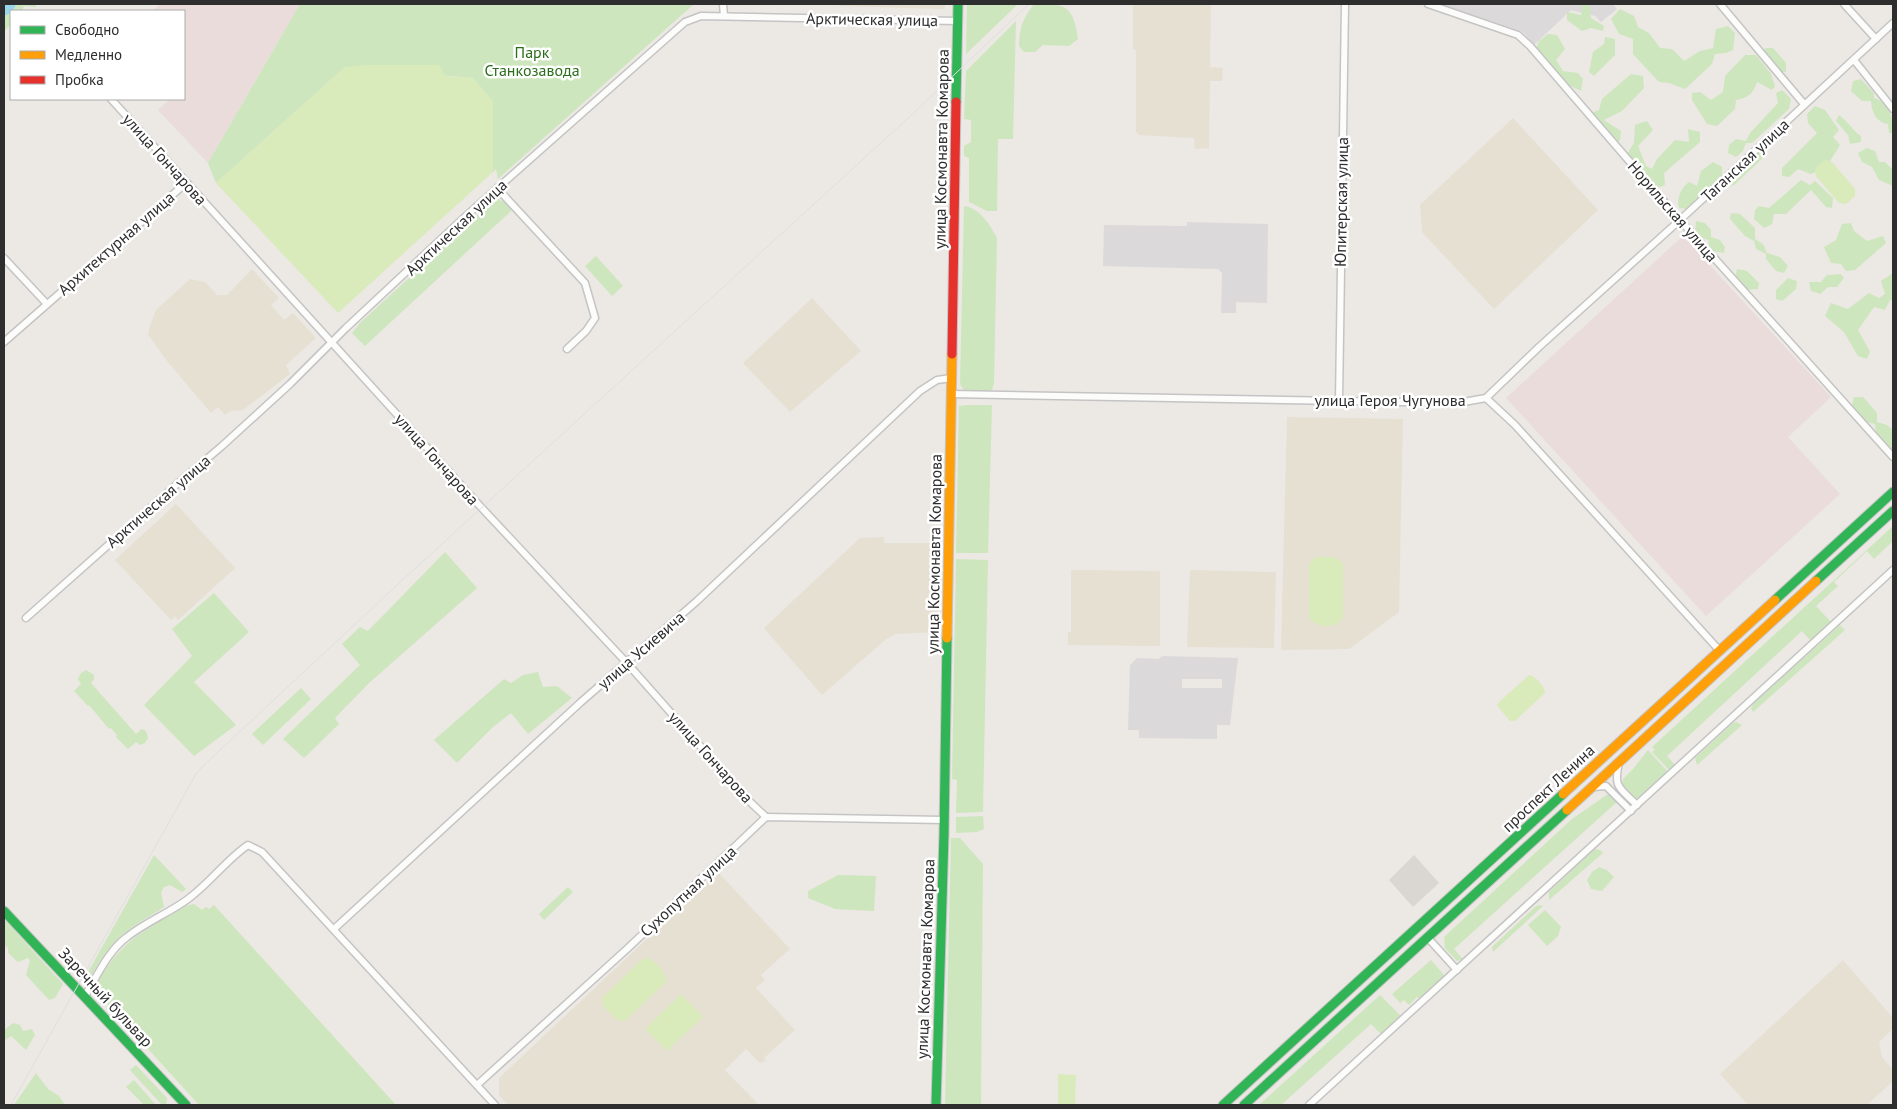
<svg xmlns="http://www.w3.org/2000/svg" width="1897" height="1109" viewBox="0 0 1897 1109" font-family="'PT Sans',sans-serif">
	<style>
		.industrial { fill: #dcd9db; fill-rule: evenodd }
		.education { fill: #e6e0d3 }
		.medical { fill: #e9dcdb }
		.green { fill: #cee6be }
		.pitch { fill: #d9eabb }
		.plaza { fill: #dad6d2 }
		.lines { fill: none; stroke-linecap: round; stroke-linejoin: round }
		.river { stroke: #99d6ec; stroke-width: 15 }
		.street-casing { stroke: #c5c4c5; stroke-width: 9 }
		.fast-casing { stroke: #c5c4c5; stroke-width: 11 }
		.slow-casing { stroke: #c5c4c5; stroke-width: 11 }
		.jam-casing { stroke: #c5c4c5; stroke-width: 11 }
		.street { stroke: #fcfcfb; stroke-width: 6 }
		.fast { stroke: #30b455; stroke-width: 9 }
		.slow { stroke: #ff9f0a; stroke-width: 9 }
		.jam { stroke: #e5322d; stroke-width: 9 }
		.tram { stroke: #dfdfe1; stroke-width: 1 }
		.labels { text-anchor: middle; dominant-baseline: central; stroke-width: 5; stroke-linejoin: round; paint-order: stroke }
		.street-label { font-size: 16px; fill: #2e2e2e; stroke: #fff }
		.park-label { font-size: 16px; fill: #2c6e1b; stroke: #fff }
	</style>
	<rect width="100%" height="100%" fill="#ece8e4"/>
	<g class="industrial">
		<polygon points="1440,4 1613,4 1617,9 1601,22 1595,16 1571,10 1534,45 1524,33 1518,30"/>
		<polygon points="1187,222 1268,224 1267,303 1236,302 1236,313 1221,313 1222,273 1218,269 1103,266 1104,225 1187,226"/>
		<path d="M1163 656 1238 658 1230 725H1217V739L1139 738V730H1128L1130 665 1137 658 1158 659ZM1182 679H1222V688H1182Z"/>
	</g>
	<g class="education">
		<polygon points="839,4 945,4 945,9 839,6"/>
		<polygon points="1133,4 1211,4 1210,67 1223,68 1222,81 1210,81 1209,148 1195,149 1194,138 1139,135 1136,132 1136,50 1133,50"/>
		<polygon points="1513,118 1598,210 1494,309 1422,232 1420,205"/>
		<polygon points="252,269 279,298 271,305 284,320 293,313 316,338 286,365 290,374 243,410 230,411 225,415 218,407 211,413 167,361 150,337 148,334 151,323 156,310 190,279 205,282 217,295 227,295"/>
		<polygon points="812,298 861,351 790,412 743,363"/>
		<polygon points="1287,417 1403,419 1399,612 1349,649 1281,650"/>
		<polygon points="176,504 235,568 178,620 175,617 171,620 115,560"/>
		<polygon points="884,537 884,543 936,543 935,562 938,562 938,632 896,634 885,640 822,695 764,628 860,538"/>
		<polygon points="1071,570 1160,571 1160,646 1068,645 1068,632 1071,632"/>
		<polygon points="1190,570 1276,572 1274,648 1187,647"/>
		<polygon points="718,872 790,949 761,975 765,980 756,988 795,1030 764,1058 766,1061 760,1063 746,1049 725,1070 759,1105 508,1105 499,1095 499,1078"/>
		<polygon points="1843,960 1893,1018 1893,1029 1879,1042 1882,1057 1893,1070 1893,1081 1867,1105 1748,1105 1720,1074"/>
	</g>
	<g class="medical">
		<polygon points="160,4 300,4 208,163 158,110 170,99 184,99 185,69 184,67 184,11 152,11"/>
		<polygon points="1683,236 1831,397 1788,437 1840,494 1706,616 1506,398"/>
	</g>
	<g class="green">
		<polygon points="4,4 36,4 36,7 24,6 22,11 11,11 11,25 4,31"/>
		<polygon points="300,4 694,4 498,179 496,169 493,172 493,102 473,78 345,67 216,183 208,163"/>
		<polygon points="967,4 1018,4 966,54"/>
		<path d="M1034 4C1066 4 1073 5 1078 39L1069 46 1043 45 1035 52H1024L1019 46C1020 27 1022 20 1034 4Z"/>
		<polygon points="1583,4 1590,5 1591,18 1604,26 1603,31 1591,28 1582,31 1567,20 1567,12 1581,15"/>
		<polygon points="1620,9 1634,16 1638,27 1649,33 1660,48 1672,49 1684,61 1700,51 1713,48 1716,29 1728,26 1735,33 1733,50 1726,53 1715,54 1712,64 1685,89 1669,83 1659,82 1633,54 1633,39 1619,34 1611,19"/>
		<polygon points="1016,21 1013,139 998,139 997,211 987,211 969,202 969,158 964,156 964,146 971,142 971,120 964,119 966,71"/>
		<polygon points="1548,34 1557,35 1565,49 1556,60 1563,71 1578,73 1583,79 1581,91 1564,83 1536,49 1539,41"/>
		<polygon points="1605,37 1615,39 1615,55 1594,76 1589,72 1593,52 1604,44"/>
		<polygon points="1765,48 1773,48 1786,63 1786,72 1779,72 1763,53"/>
		<path d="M1745 55H1756L1771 74 1775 86 1772 90 1757 82C1753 94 1748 98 1736 100L1735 109 1717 126 1707 124 1692 100V93L1700 92 1711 100 1723 92 1725 76Z"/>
		<polygon points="1631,74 1643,76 1644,88 1622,111 1604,120 1621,131 1620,141 1611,142 1591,113 1599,110 1602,99"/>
		<path d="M1861 79 1874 93V98C1891 103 1893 118 1893 133H1889L1888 124C1876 122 1872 113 1871 101H1862L1851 91 1853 81Z"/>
		<polygon points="1782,90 1791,99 1789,109 1752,143 1746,143 1743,151 1736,157 1728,153 1729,145 1736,139 1746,141 1750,133 1778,103 1776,93"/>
		<polygon points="1815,106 1825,110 1839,130 1833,137 1840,145 1827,166 1811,174 1798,169 1789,177 1782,176 1782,168 1817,133 1808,123 1807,114"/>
		<path d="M1839 115C1849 122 1852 130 1861 136V142L1850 144 1848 135 1836 121Z"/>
		<polygon points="1647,121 1653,130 1638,146 1646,166 1652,169 1657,159 1675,140 1689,142 1688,129 1700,132 1700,142 1664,173 1665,185 1657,188 1630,164 1627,154 1634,143 1635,125"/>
		<polygon points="1760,148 1765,150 1765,156 1734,185 1728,186 1728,179"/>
		<polygon points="1867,148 1875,151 1879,162 1885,162 1891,168 1893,167 1893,186 1879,180 1872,167 1862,162 1858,153"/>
		<path d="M1713 162 1722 167V175L1687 209 1679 208C1676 199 1681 188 1689 182L1697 186 1701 171Z"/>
		<polygon points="1801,180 1810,185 1815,181 1833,198 1832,208 1826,207 1811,190 1786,214 1774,214 1772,224 1764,228 1754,219 1755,210 1759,206 1769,208"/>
		<polygon points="497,197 501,201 505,200 512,207 511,211 365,346 352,333 360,323"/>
		<path d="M964 206C980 208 990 225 997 238L994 383 992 390 989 391 964 390 960 384Z"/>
		<polygon points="1731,213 1740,214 1755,228 1755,239 1763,244 1767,253 1780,257 1788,266 1784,273 1776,271 1766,259 1766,254 1756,249 1754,241 1745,236 1730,219"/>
		<polygon points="1696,221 1705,223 1711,230 1711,237 1720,240 1725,247 1724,253 1713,251 1708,245 1709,240 1701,238 1695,233"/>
		<polygon points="1851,223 1854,231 1867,241 1883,236 1886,243 1855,270 1846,271 1841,264 1831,263 1824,247 1836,240 1842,224"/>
		<polygon points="596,256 623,286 612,296 585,266"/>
		<polygon points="1737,269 1747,271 1759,283 1758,289 1746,290 1735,278"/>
		<polygon points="1893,273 1893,301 1890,300 1885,310 1874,307 1858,330 1870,352 1867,359 1858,356 1844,332 1825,316 1831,303 1848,309 1869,293 1879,298 1885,294 1881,281"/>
		<polygon points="1841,274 1844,278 1837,287 1828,287 1820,294 1811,291 1809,282 1821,282 1827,275"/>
		<polygon points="1788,278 1797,281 1796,289 1782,301 1776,299 1776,290"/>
		<polygon points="1854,397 1863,397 1877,413 1877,422 1887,425 1893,430 1893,451 1876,432 1875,424 1866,422 1852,405"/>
		<polygon points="967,405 992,405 988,553 956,553 959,406"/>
		<polygon points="1893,526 1893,541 1874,559 1867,551 1834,582 1838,586 1816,606 1831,622 1811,641 1802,631 1667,756 1675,765 1670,771 1652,752 1655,750 1652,747"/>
		<polygon points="445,552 477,588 369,683 335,718 339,724 304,758 283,739 360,665 342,644 360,627 368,631"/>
		<polygon points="956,559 988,560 983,812 956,813 957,780 952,779"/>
		<polygon points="214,593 249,632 194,682 236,725 194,756 144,705 192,656 172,629"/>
		<polygon points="1840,625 1845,630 1753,712 1751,708 1754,703"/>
		<polygon points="86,670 94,675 94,679 91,683 136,734 142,729 146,731 148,738 145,743 140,745 136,742 128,749 116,737 117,735 111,728 109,729 89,705 88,706 74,691 81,684 78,679 81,673"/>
		<polygon points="538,672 543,687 557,686 572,698 528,734 511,713 493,727 457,763 434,740 504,679 511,683 523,675"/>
		<polygon points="301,688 311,699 263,745 252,734"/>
		<polygon points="1736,722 1742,725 1697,765 1695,758 1733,723"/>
		<polygon points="1648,750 1668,772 1640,798 1635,799 1622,786 1623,779 1633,769"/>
		<polygon points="1608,794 1614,796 1618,801 1454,949 1463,959 1457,961 1445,948 1444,937 1572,819"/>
		<polygon points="983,816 984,829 977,832 956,833 956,817"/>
		<polygon points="951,838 960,838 983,864 981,1105 945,1105"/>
		<polygon points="1595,849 1600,850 1603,853 1549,900 1549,892"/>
		<path d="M154 855 186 889 182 892 170 885 164 887 161 893 164 907C149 917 131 926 118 939 105 951 97 967 87 981H83Z"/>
		<polygon points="1599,867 1607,870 1614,877 1602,891 1591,889 1587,880 1592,872"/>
		<polygon points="838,875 876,876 874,911 835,909 808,898 808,891"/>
		<polygon points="568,887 573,892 544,920 539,914"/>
		<path d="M194 904 202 910 206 907 209 909 214 905 396 1105H199L99 995C95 983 101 976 108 966 128 937 155 924 185 906Z"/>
		<polygon points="1540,905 1543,906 1493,952 1492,947 1536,906"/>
		<polygon points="1545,910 1561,927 1558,936 1547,946 1528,925"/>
		<polygon points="4,919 63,984 55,998 49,1000 26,975 30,961 28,958 18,962 8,953 8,948 4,945"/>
		<polygon points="1431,960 1444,975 1443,978 1420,999 1417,997 1409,1005 1404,1000 1400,1003 1392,994"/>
		<polygon points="1380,995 1401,1016 1381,1034 1371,1024 1281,1105 1259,1105"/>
		<polygon points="13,1023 20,1025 23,1031 32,1029 35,1035 26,1050 11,1036 4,1041 4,1030"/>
		<polygon points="136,1065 167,1098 166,1105 162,1105 130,1070"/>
		<polygon points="36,1073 48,1089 59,1096 65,1105 14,1105"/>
		<polygon points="134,1080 156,1105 144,1105 126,1087"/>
	</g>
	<g class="pitch">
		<polygon points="365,65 439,65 445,76 473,78 493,102 493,172 338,313 216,183 345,67"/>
		<path d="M1825 160 1832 162 1855 189V196L1846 204 1839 203 1816 176C1813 168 1818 164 1825 160Z"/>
		<path d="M1317 557H1335L1343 563V617C1338 629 1315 629 1309 617V564L1314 558Z"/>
		<path d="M1529 675C1535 676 1545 686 1545 693L1515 721H1510L1498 707 1497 704Z"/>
		<path d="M647 958C656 961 667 973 666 982L626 1020 618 1021 603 1006 602 998 641 960Z"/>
		<polygon points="681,994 703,1017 667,1051 645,1029"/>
		<polygon points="1058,1074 1076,1075 1075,1105 1058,1105"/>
	</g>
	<polygon class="plaza" points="1414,855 1439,883 1413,907 1389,880"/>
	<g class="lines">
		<polyline class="river" points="4,8 8,4"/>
		<g class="street-casing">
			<g id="street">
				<polyline points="723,4 724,16"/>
				<polyline points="1428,4 1518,35 1530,46 1680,220 1893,457"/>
				<polyline points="1720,4 1804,104"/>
				<polyline points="1844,4 1876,39"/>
				<polyline points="1854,60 1893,109"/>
				<polyline points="111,99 479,505 626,662 748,800 766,817"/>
				<polyline points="497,188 585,283 595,318 586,331 567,349"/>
				<polyline points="4,258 46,303"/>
				<polyline points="4,342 186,183"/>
				<polyline points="951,394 1458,403 1486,398 1515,425 1719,650"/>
				<polyline points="1486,398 1539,347 1680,220 1893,23"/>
				<polyline points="1339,401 1345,4"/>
				<polyline points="26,618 176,485 222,446 290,384 346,328 467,215 685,22 701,16 958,21"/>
				<path d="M1619 763C1613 788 1620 788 1637 805"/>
				<polyline points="1593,787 1606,786 1631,811"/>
				<polyline points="334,929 581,702 697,601 920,391 937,380 951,378"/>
				<polyline points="1428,938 1457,970"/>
				<path d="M85 996C97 976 108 951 127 937 146 922 169 913 188 899 210 883 226 860 248 845L262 852 495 1105"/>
				<polyline points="477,1085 628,948 766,817 944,820"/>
				<polyline points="1309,1105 1893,570"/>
			</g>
		</g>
		<g class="fast-casing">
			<g id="fast">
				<polyline points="956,102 958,4"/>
				<polyline points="1816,581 1893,511"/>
				<polyline points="1775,600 1893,492"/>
				<polyline points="4,911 186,1105"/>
				<polyline points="936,1105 944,834 947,638"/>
				<polyline points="1223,1105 1563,794"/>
				<polyline points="1244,1105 1567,810"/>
			</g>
		</g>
		<g class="slow-casing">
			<g id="slow">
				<polyline points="947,638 952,354"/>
				<polyline points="1563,794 1775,600"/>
				<polyline points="1567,810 1816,581"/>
			</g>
		</g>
		<g class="jam-casing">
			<polyline id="jam" points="952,354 956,102"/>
		</g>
		<use href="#street" class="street"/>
		<use href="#fast" class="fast"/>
		<use href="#slow" class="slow"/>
		<use href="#jam" class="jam"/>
		<polyline class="tram" points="11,1105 196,774 204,765 396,586 918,109 1029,4"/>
	</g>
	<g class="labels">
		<g class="street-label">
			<text transform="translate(872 19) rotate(1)">Арктическая улица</text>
			<text transform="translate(941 149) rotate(-89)">улица Космонавта Комарова</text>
			<text transform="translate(165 159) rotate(48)">улица Гончарова</text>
			<text transform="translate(1745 160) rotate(-43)">Таганская улица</text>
			<text transform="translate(1341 202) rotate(-89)">Юпитерская улица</text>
			<text transform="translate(1673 211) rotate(49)">Норильская улица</text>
			<text transform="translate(456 227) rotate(-43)">Арктическая улица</text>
			<text transform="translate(116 243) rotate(-41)">Архитектурная улица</text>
			<text x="1390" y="400">улица Героя Чугунова</text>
			<text transform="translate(437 459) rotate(48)">улица Гончарова</text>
			<text transform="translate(158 501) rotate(-41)">Арктическая улица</text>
			<text transform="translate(934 554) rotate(-89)">улица Космонавта Комарова</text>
			<text transform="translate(641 650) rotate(-41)">улица Усиевича</text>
			<text transform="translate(711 757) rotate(48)">улица Гончарова</text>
			<text transform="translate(1548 788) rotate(-43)">проспект Ленина</text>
			<text transform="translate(688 891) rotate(-43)">Сухопутная улица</text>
			<text transform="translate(925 959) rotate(-88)">улица Космонавта Комарова</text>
			<text transform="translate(106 997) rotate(47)">Заречный бульвар</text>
		</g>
		<g class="park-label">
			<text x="532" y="52">Парк<tspan x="532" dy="18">Станкозавода</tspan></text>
		</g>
	</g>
	<rect width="1897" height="1109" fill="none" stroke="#2e2e2e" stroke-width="10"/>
	<rect x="10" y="10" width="175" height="90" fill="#ffffff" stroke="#ababab"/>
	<rect x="20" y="26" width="25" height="8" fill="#30b455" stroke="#ababab"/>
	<text x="55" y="35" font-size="15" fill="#2e2e2e">Свободно</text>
	<rect x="20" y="51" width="25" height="8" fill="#ff9f0a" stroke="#ababab"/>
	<text x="55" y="60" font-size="15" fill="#2e2e2e">Медленно</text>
	<rect x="20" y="76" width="25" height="8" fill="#e5322d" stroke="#ababab"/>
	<text x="55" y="85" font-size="15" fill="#2e2e2e">Пробка</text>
</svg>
